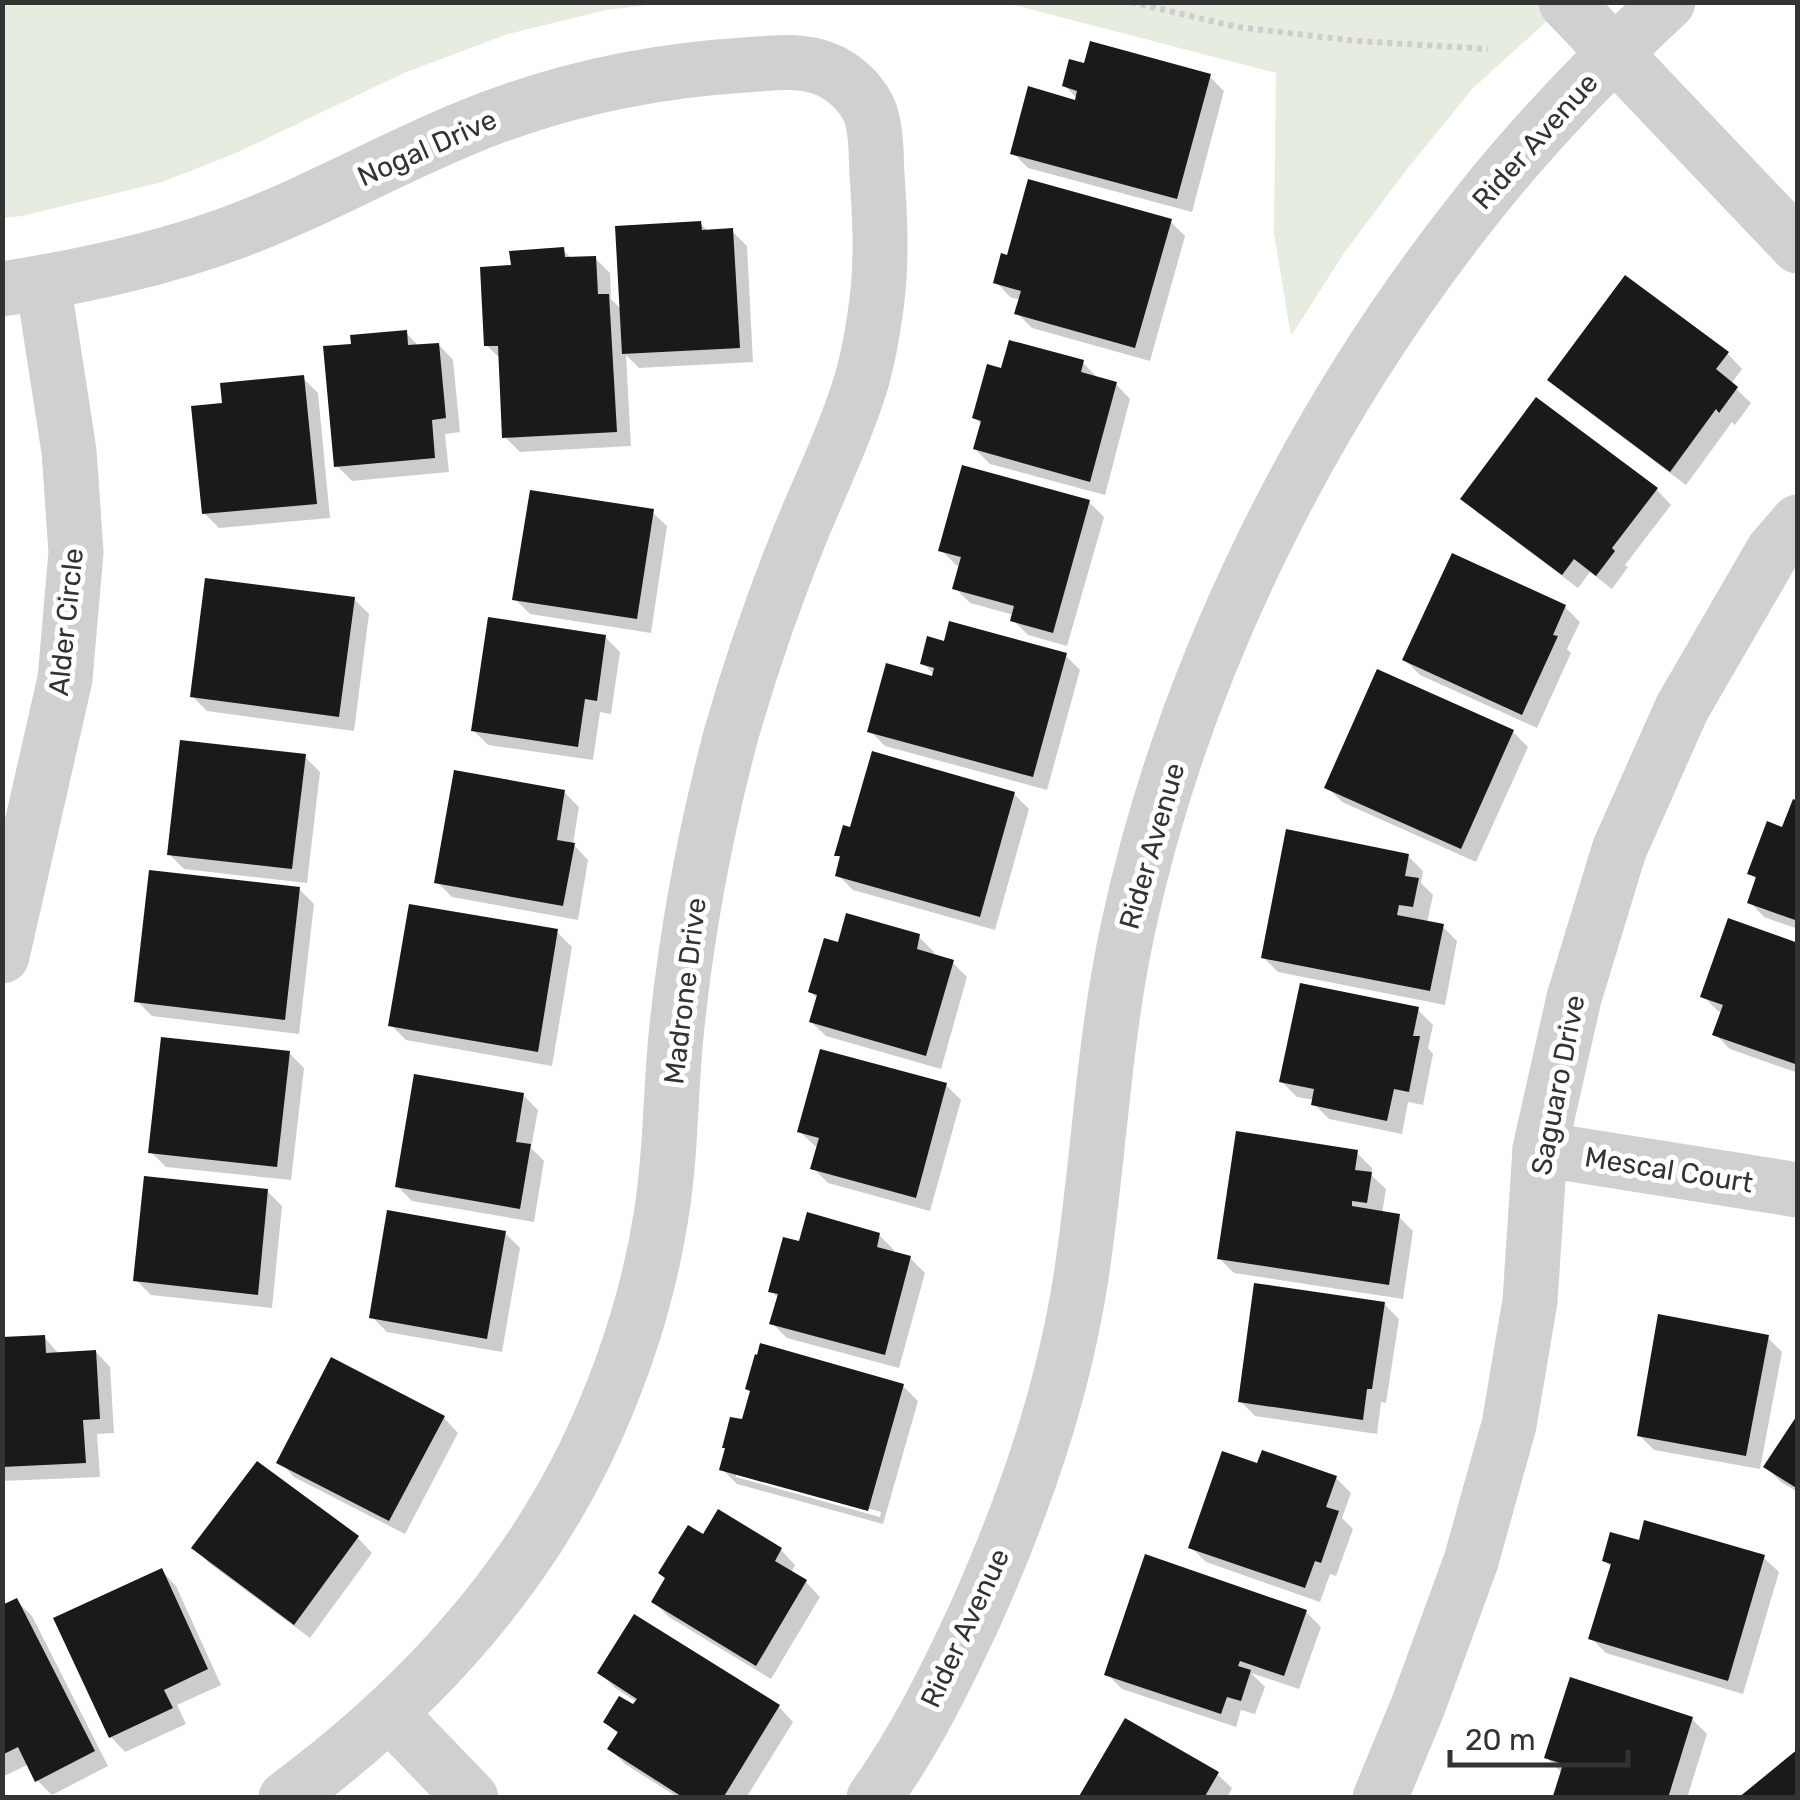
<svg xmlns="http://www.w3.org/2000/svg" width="1800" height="1800" viewBox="0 0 1800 1800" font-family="Rubik,sans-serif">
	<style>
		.green { fill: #e6ecdf }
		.shadow { fill: #0003; fill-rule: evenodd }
		.building { fill: #1a1a1a }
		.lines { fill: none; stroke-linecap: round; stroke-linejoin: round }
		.path { stroke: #cdcdcd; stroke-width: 6; stroke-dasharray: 5 5; stroke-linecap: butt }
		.minor { stroke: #d0d0d0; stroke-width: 55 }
		.labels { text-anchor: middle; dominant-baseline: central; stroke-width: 10; stroke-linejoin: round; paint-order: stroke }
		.street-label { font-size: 28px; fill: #333; stroke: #fff }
	</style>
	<rect width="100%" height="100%" fill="#fff"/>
	<g class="green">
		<polygon points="2,3 3,2 663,3 606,10 508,34 404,73 236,153 162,182 22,216 3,218"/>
		<polygon points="1006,3 1567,3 1473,88 1407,169 1344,253 1291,336 1274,233 1276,73"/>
	</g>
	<g class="shadow">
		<polygon points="1209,76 1224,91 1192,212 1028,168 1013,153 1077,103 1078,99 1065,86"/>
		<polygon points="1171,222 1185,236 1150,361 1032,328 1017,313 1021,300 1010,297 996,282"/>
		<polygon points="700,223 709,232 732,231 747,246 753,362 639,368 626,355 631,446 520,452 505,437 501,359 486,345 513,267 563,250 573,260 595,258 610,273 611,299 622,310"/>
		<polygon points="1626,279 1728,354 1742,369 1731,384 1751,403 1735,425 1732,422 1686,485 1565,394 1550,379"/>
		<polygon points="406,333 420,347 439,345 453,360 460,432 445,434 449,472 352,481 337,466 354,346"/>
		<polygon points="1083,363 1097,377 1116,384 1130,399 1105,495 990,464 975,449 982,425 975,418 1003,371"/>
		<polygon points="303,378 318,393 330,518 219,528 204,513"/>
		<polygon points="1657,490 1671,505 1625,565 1628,567 1612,589 1590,572 1578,588 1478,513 1463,499"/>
		<polygon points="1089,502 1104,517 1067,646 1028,635 1013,620 1014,615 970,603 955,588 961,567 956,565 941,550"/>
		<polygon points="652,512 667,526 651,633 530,614 515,599"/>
		<polygon points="354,599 369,614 354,731 207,711 192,696"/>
		<polygon points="1565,607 1580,622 1567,649 1571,653 1537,728 1420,675 1405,660"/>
		<polygon points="605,637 620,652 611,714 600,712 593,760 488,745 473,730"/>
		<polygon points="1065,655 1080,670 1047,790 885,746 870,731 940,681 923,663"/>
		<polygon points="1513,732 1528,747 1476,862 1342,802 1327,787"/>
		<polygon points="305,757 320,772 307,883 184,869 169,854"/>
		<polygon points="564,792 579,807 573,844 588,860 578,920 452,897 437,882"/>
		<polygon points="1014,794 1029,809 995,930 853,890 838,875 842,859 837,855 851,830"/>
		<polygon points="1798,803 1798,929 1764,917 1750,902 1757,881 1750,873 1784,831"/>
		<polygon points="1408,856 1423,871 1421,883 1433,895 1427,923 1442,926 1457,941 1445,1005 1278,972 1263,957"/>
		<polygon points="299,889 314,904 299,1034 152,1016 137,1001"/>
		<polygon points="557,932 572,947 552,1066 406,1040 391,1025"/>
		<polygon points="919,937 934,952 933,956 952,962 967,977 941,1069 826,1036 811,1022 818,999 811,992 840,945"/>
		<polygon points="1798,945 1798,1073 1730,1049 1715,1034 1723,1013 1718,1011 1703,996"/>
		<polygon points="1418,1010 1433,1025 1428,1048 1433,1054 1423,1105 1408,1102 1402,1134 1329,1119 1314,1104 1315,1100 1297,1097 1282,1082"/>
		<polygon points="289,1053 304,1068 291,1180 166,1167 151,1152"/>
		<polygon points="946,1085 961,1100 930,1211 828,1183 813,1168 819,1148 815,1146 800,1132"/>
		<polygon points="523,1095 538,1110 531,1148 544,1161 534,1222 412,1201 397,1186"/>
		<polygon points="1357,1153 1372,1168 1371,1175 1386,1189 1382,1214 1398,1216 1413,1231 1403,1299 1234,1273 1219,1258"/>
		<polygon points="267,1191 282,1206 272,1308 151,1295 136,1280"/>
		<polygon points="505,1233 520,1248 502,1352 387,1332 372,1317"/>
		<polygon points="879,1235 894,1250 893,1254 910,1258 925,1273 899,1368 787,1338 772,1323 779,1299 771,1291 800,1244"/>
		<polygon points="1384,1304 1399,1319 1386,1403 1381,1402 1377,1434 1255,1416 1240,1401"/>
		<polygon points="44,1337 59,1354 96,1352 110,1367 114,1433 97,1434 100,1477 2,1481 2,1339"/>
		<polygon points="1767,1337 1782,1352 1760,1469 1654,1450 1639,1435"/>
		<path d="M903 1386 918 1401 883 1524 737 1484 722 1469 743 1422ZM736 1472 881 1512 880 1517 736 1477Z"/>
		<polygon points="444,1418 458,1433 405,1534 294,1477 280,1462"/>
		<polygon points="1798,1419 1798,1492 1781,1482 1766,1467"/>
		<polygon points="257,1464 358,1538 372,1553 310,1638 209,1563 195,1548"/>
		<polygon points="1259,1466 1336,1478 1351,1493 1342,1518 1353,1529 1336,1576 1330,1574 1320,1602 1206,1562 1191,1547"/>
		<polygon points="704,1537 781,1550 795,1565 791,1573 806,1582 820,1597 771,1679 669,1617 654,1602"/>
		<polygon points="1641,1543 1764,1558 1779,1572 1743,1694 1606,1653 1591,1638 1612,1568 1605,1561"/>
		<polygon points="162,1571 176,1586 221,1685 177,1705 186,1724 125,1752 111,1737"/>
		<polygon points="17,1601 32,1616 108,1766 52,1795 37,1780 29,1764 2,1777 2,1608"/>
		<polygon points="1306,1612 1321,1627 1299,1689 1251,1673 1265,1687 1255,1714 1241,1710 1236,1727 1122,1689 1107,1674"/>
		<polygon points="600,1673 779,1707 793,1722 746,1798 679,1798 625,1764 610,1749 619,1735 606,1722 634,1708 637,1702 615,1688"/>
		<polygon points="1692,1719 1707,1734 1687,1798 1558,1798 1563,1774 1547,1758"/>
		<polygon points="1217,1774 1232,1788 1227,1798 1081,1798"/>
	</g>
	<g class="building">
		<polygon points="1090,41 1211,74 1177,199 1010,154 1028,86 1075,100 1077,91 1062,86 1069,59 1084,63"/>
		<polygon points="1028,179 1172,219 1135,348 1014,314 1021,291 993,283 1001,253 1007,255"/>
		<polygon points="701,221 702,230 733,228 740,348 622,354 615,226"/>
		<polygon points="564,247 565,257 596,256 598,294 609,294 617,432 502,438 498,346 484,346 480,267 511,265 509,251"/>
		<polygon points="1625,275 1729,352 1716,369 1738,387 1719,413 1716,409 1670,472 1547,380"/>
		<polygon points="407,330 408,345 439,343 446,418 432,420 435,458 334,467 323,346 351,344 350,335"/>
		<polygon points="1009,340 1084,360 1081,372 1117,382 1090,482 973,449 981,421 972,418 987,364 1001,368"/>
		<polygon points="304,375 317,504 202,514 191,406 222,403 220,383"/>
		<polygon points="1536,397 1658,488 1612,548 1615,551 1596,576 1574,559 1562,575 1460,499"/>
		<polygon points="962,465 1090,500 1053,633 1010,621 1014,606 952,589 961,557 938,551"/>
		<polygon points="530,490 654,509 637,619 512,600"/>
		<polygon points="1452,553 1566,605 1553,635 1558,636 1522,715 1402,660"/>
		<polygon points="205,578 355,597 339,717 190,697"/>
		<polygon points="488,617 606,635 597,701 585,699 578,747 471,731"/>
		<polygon points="949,621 1067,653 1033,777 867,732 886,663 932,676 934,668 920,664 927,636 944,641"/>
		<polygon points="1377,669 1514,730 1461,849 1324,788"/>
		<polygon points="180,740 306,754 292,869 167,855"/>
		<polygon points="872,751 1015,792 980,917 835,876 840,856 834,856 843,825 850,827"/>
		<polygon points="454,770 565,790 557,840 575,843 563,906 434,883"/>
		<polygon points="1793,799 1798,801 1798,921 1747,903 1756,877 1747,874 1767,821 1782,827"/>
		<polygon points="1286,829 1409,854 1405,876 1419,878 1413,907 1399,905 1397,915 1444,924 1430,991 1261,958"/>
		<polygon points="149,870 300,887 285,1020 134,1002"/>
		<polygon points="409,904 558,929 538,1052 388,1026"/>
		<polygon points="846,913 920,934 917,949 954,960 926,1056 809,1022 817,995 808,992 824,938 838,942"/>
		<polygon points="1728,918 1798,943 1798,1065 1712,1035 1723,1005 1700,997"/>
		<polygon points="1300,983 1419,1007 1413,1036 1420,1036 1409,1092 1394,1089 1387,1121 1311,1105 1314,1089 1279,1082"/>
		<polygon points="161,1037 290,1051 277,1167 148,1153"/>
		<polygon points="820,1049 947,1083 916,1198 810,1169 819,1138 797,1132"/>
		<polygon points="414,1074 524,1093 516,1142 531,1144 520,1209 395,1187"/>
		<polygon points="1236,1131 1358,1150 1355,1170 1372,1172 1367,1203 1352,1201 1352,1206 1400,1214 1389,1285 1217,1259"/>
		<polygon points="144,1176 268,1189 258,1295 133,1281"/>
		<polygon points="387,1210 506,1231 487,1339 369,1318"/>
		<polygon points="807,1212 880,1233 877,1247 911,1256 885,1355 769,1324 778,1294 768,1292 783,1237 799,1241"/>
		<polygon points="1254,1283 1385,1302 1372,1389 1367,1389 1363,1420 1238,1402"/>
		<polygon points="1658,1314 1769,1335 1746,1456 1637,1436"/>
		<polygon points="45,1335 46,1353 96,1350 100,1419 83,1420 86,1463 2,1467 2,1337"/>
		<polygon points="760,1343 904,1384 868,1511 719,1470 725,1448 722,1448 730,1417 742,1419 750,1391 745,1389 755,1354 757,1355"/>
		<polygon points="331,1357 445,1416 389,1521 276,1463"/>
		<polygon points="1798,1414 1798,1489 1763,1467"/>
		<polygon points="1262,1450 1337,1476 1326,1507 1339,1511 1321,1563 1315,1561 1305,1588 1188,1548 1222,1451 1257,1463"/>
		<polygon points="257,1461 359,1536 294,1625 191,1548"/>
		<polygon points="718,1509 782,1548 775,1561 807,1580 756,1666 651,1602 665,1578 658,1573 688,1525 703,1534"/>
		<polygon points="1644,1520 1765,1555 1728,1681 1588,1639 1611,1564 1602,1561 1610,1532 1639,1540"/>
		<polygon points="1145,1554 1307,1610 1284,1676 1240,1661 1238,1666 1251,1670 1241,1701 1227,1697 1221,1714 1104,1675"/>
		<polygon points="162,1568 208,1669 164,1690 173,1708 109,1738 53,1618"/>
		<polygon points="17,1598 95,1751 35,1782 18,1747 2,1755 2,1605"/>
		<polygon points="634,1614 780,1705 723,1798 684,1798 607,1749 618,1732 603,1722 619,1696 633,1704 637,1699 597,1673"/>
		<polygon points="1570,1677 1693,1717 1668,1798 1559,1798 1553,1796 1563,1764 1544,1758"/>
		<polygon points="1125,1718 1219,1772 1204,1798 1078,1798"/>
		<polygon points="1798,1749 1798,1798 1738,1798"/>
	</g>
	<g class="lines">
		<polyline class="path" points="1131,2 1237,27 1357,41 1488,49"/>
		<g class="minor">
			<polyline points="1566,2 1798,246"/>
			<path d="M2 289C80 277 159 260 232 233 311 204 384 162 461 130 551 92 647 71 745 65 777 63 810 57 839 76 854 86 868 102 872 119 877 137 876 157 877 175 880 217 882 258 877 300 873 332 868 364 857 395 841 444 818 490 799 537 773 602 750 668 731 735 705 833 686 935 676 1036 670 1096 671 1157 661 1216 648 1299 621 1379 585 1454 517 1593 409 1707 286 1798"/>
			<polyline points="2,956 65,679 76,552 69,451 43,283"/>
			<polyline points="1540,1149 1798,1190"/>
			<polyline points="390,1714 471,1798"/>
			<path d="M874 1798C915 1741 947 1676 976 1613 1024 1505 1063 1394 1081 1277 1099 1161 1103 1043 1128 928 1183 671 1312 413 1475 208 1533 134 1599 66 1668 2"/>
			<polyline points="1380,1798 1418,1706 1471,1561 1509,1425 1530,1301 1540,1149 1574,998 1619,850 1682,708 1773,551 1798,522"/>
		</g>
	</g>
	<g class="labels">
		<g class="street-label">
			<text transform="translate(1535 141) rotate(-48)">Rider Avenue</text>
			<text transform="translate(427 148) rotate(-24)">Nogal Drive</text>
			<text transform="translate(66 622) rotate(-84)">Alder Circle</text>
			<text transform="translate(1152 846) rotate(-74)">Rider Avenue</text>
			<text transform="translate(685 991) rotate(-83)">Madrone Drive</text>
			<text transform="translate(1558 1085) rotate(-79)">Saguaro Drive</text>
			<text transform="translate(1669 1170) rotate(9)">Mescal Court</text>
			<text transform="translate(965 1628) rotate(-65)">Rider Avenue</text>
		</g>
	</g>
	<rect width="1800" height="1800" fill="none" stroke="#333333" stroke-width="10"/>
	<path d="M1450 1750v15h178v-15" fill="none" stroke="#333333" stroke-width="5"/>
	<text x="1465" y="1750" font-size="30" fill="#333333" stroke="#ffffff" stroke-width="8" paint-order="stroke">20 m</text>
</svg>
